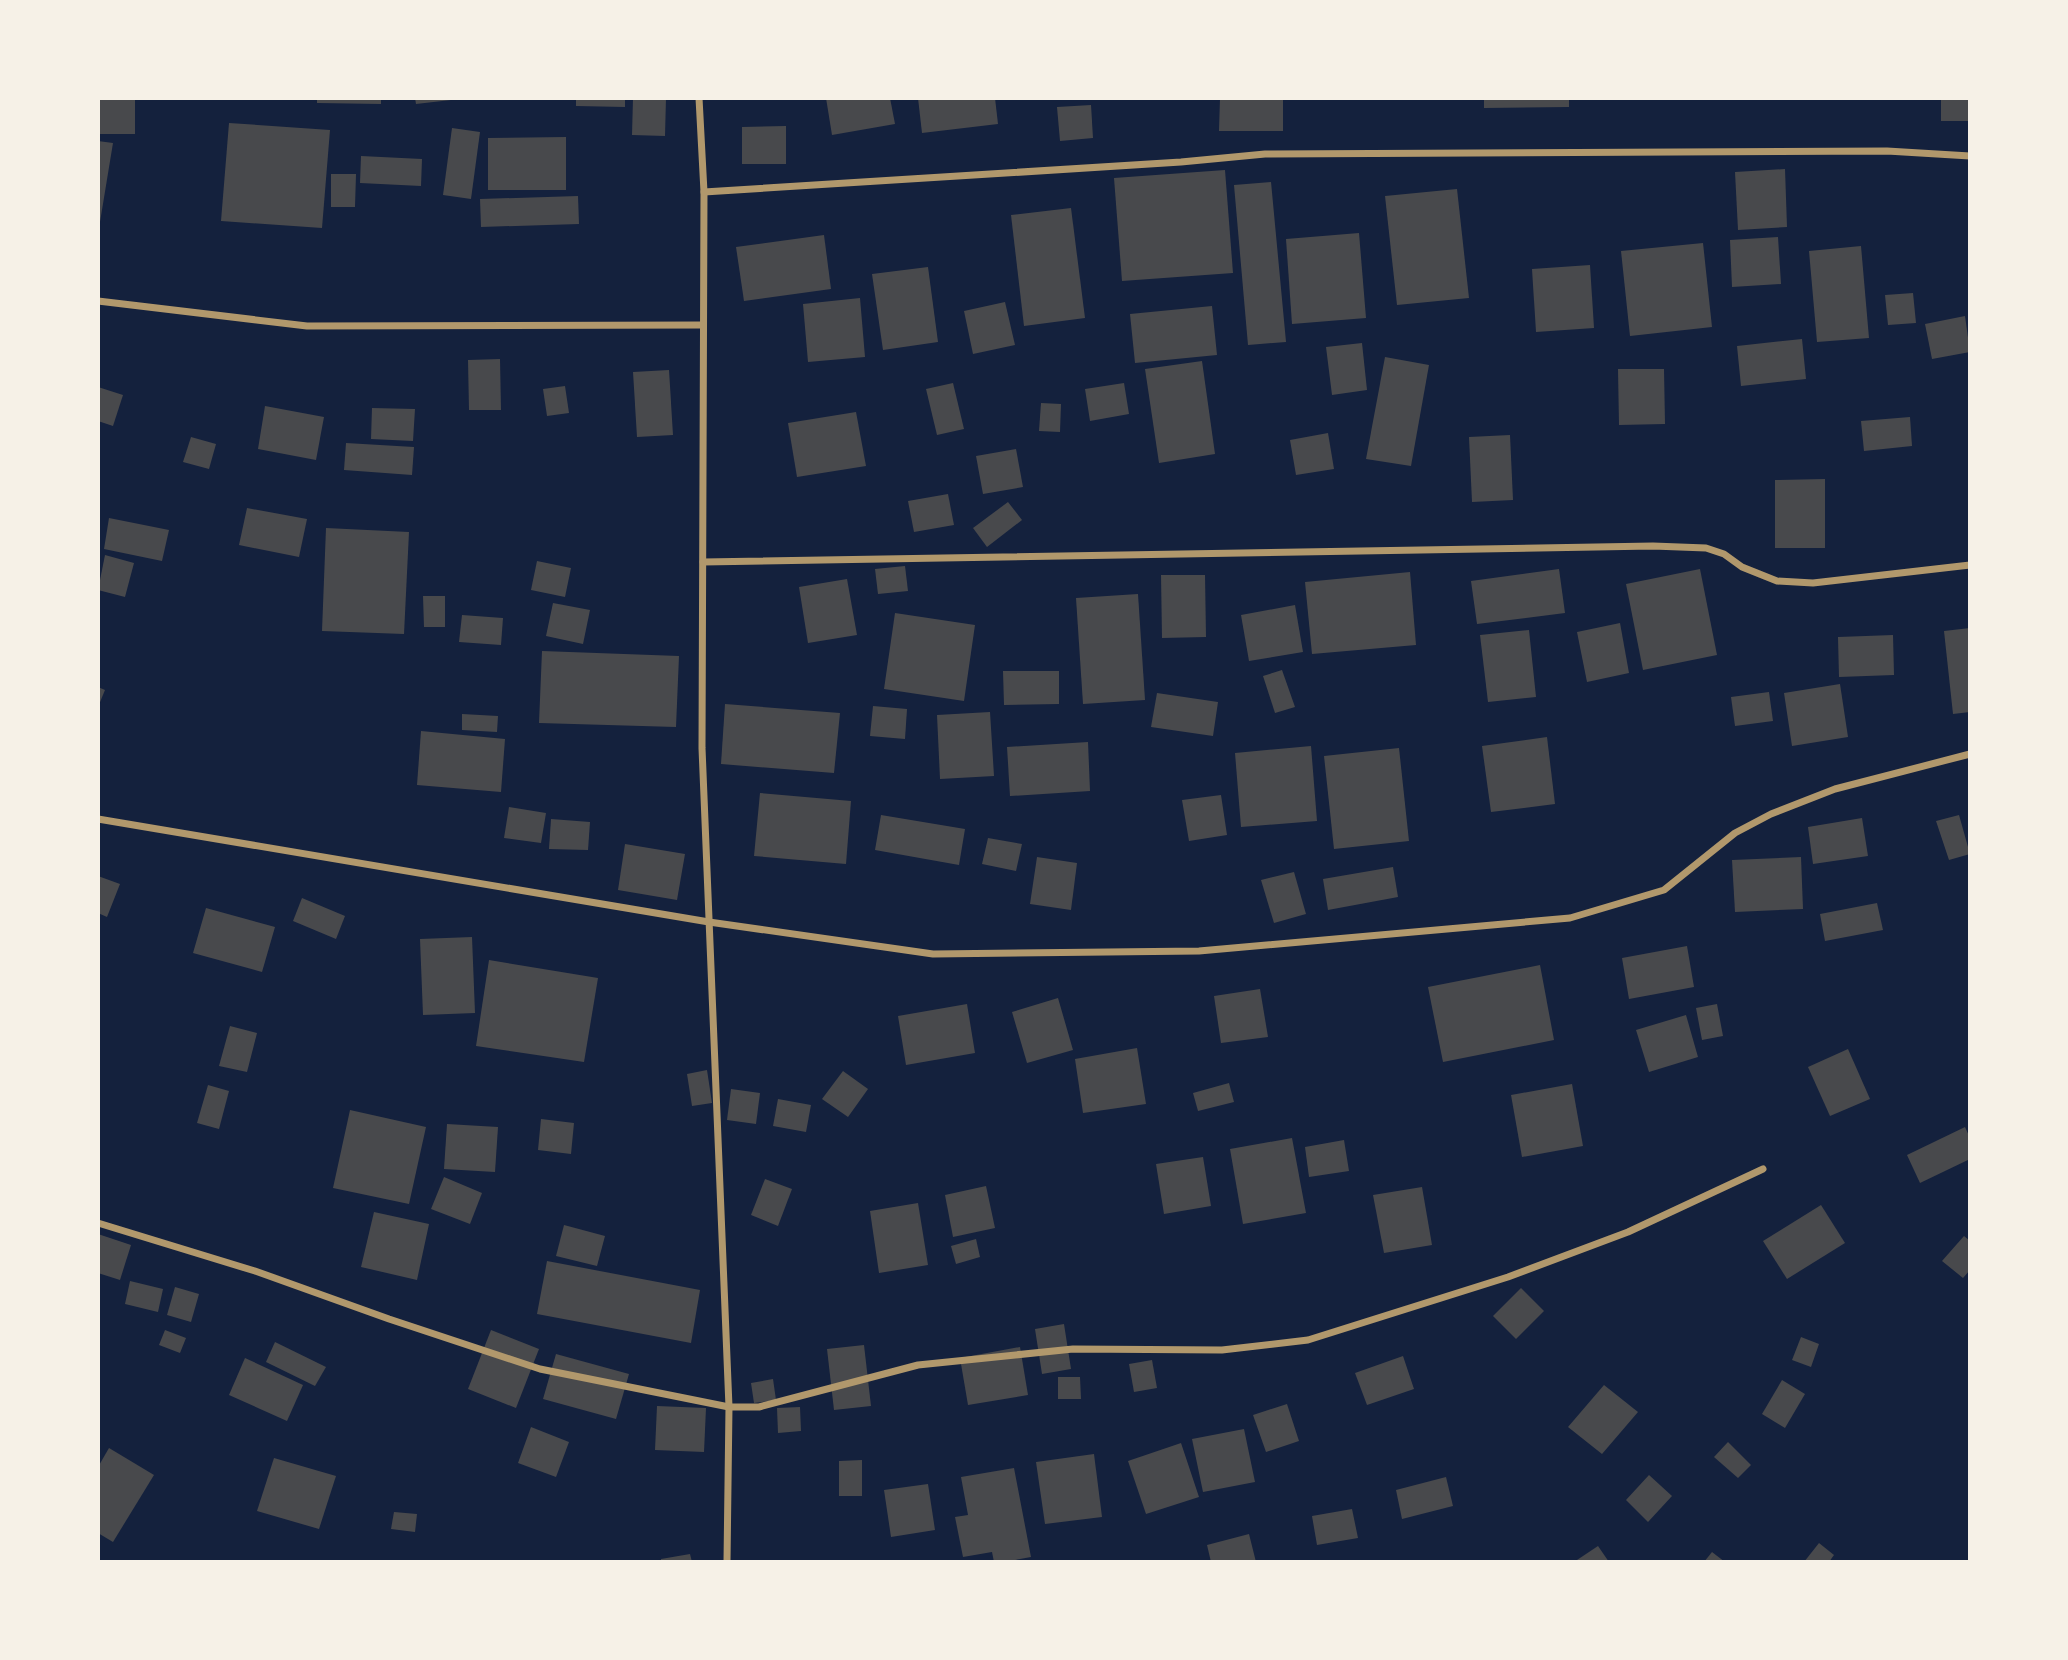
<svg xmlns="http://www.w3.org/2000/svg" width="2068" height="1660" viewBox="0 0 2068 1660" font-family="'PT Sans Narrow',sans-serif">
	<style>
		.building { fill: #48494c }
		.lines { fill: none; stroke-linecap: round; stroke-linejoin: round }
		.minor { stroke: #b1986c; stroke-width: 7 }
	</style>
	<rect width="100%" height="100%" fill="#14213d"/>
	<g class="building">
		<rect x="98" y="98" width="37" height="36"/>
		<polygon points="317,98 381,98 381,104 317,103"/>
		<polygon points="415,98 451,98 451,100 416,104"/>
		<polygon points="576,98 625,98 625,107 576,106"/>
		<polygon points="633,98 666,98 665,136 632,135"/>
		<polygon points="826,98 890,98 895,124 832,135"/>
		<polygon points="918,98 995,98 998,124 922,133"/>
		<polygon points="1220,98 1283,98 1283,131 1219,131"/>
		<polygon points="1484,98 1569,98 1569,107 1484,108"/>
		<rect x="1941" y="98" width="29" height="23"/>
		<polygon points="1091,105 1093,138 1060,141 1057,107"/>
		<polygon points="229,123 330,130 322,228 221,221"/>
		<polygon points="786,126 786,164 742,164 742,127"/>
		<polygon points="452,128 480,132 471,199 443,195"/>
		<polygon points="566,137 566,190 488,190 488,138"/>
		<polygon points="98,141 113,143 99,228 98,228"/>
		<polygon points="361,156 422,159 421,186 360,183"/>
		<polygon points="1785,169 1787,227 1738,230 1735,172"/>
		<polygon points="1225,170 1233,273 1122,281 1114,178"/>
		<polygon points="331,174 356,174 355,207 331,207"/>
		<polygon points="1271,182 1286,342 1248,345 1234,185"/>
		<polygon points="1457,189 1469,298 1397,305 1385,196"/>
		<polygon points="578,196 579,224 481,227 480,199"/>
		<polygon points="1071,208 1085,318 1024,326 1011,215"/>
		<polygon points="1359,233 1366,318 1292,324 1286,239"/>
		<polygon points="824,235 831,289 744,301 736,247"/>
		<polygon points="1778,237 1781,284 1732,287 1730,240"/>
		<polygon points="1703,243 1712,327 1630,336 1621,251"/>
		<polygon points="1861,246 1869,338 1817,342 1809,251"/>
		<polygon points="1590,265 1594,328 1536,332 1532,269"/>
		<polygon points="928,267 938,342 883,350 872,274"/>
		<polygon points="1913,293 1916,323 1888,325 1885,295"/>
		<polygon points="860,298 865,357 808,362 803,304"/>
		<polygon points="1005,302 1015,345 973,354 964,311"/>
		<polygon points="1212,306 1217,355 1135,363 1130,314"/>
		<polygon points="1965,316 1970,352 1932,359 1925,324"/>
		<polygon points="1802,339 1806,379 1741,386 1737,346"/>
		<polygon points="1362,343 1367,390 1332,395 1326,347"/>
		<polygon points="1385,357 1429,365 1411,466 1366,459"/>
		<polygon points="500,359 501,410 469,410 468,360"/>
		<polygon points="1202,361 1215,454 1159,463 1145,369"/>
		<polygon points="1618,369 1664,369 1665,424 1619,425"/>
		<polygon points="669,370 673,435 637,437 633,372"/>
		<polygon points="953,383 964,429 937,435 926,389"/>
		<polygon points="1124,383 1129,414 1090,421 1085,389"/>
		<polygon points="565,386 569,413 547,416 543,389"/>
		<polygon points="98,387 123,395 113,426 98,421"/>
		<polygon points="1041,403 1061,404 1060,432 1039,431"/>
		<polygon points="265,406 324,417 316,460 258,449"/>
		<polygon points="372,408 415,409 413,441 371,439"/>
		<polygon points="856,412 866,466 797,477 788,423"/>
		<polygon points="1910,417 1912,446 1864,451 1861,421"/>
		<polygon points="1328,433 1334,469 1296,475 1290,440"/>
		<polygon points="1510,435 1513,500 1472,502 1469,437"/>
		<polygon points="191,437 216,444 209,469 183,462"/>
		<polygon points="346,443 414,447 412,475 344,470"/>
		<polygon points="1016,449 1023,487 983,494 976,456"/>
		<polygon points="1825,479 1825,548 1775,548 1775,480"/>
		<polygon points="948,494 954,525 914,532 908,501"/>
		<polygon points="1008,502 1022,520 987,547 973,528"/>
		<polygon points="247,508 307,519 299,557 239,545"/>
		<polygon points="109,518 169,530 162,561 104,549"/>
		<polygon points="326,528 409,532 404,634 322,631"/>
		<polygon points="105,555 134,563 125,597 98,590"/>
		<polygon points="537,561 571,568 565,597 531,590"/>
		<polygon points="905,566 908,591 878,594 875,569"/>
		<polygon points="1559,569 1565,613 1477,624 1471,581"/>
		<polygon points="1700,569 1717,655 1643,670 1626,584"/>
		<polygon points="1410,572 1416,645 1312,654 1305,582"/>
		<polygon points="1161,575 1205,575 1206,637 1162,638"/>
		<polygon points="847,579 857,635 808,643 799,587"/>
		<polygon points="1138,594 1145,700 1083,704 1076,598"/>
		<polygon points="423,596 445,596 445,627 424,627"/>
		<polygon points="553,603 590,610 583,644 546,636"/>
		<polygon points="1295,605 1303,652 1249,661 1241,615"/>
		<polygon points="895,613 975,625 964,701 884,689"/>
		<polygon points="462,615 503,618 501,645 459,642"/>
		<polygon points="1620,623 1629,673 1587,682 1577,632"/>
		<polygon points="1970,628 1970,712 1953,714 1944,631"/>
		<polygon points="1529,630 1536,697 1488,702 1480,635"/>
		<polygon points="1893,635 1894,675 1839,677 1838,637"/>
		<polygon points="542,651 679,656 676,727 539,723"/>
		<polygon points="1282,670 1295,707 1275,713 1263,676"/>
		<polygon points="1003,671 1059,671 1059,704 1004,705"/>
		<polygon points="1840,684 1848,737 1792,746 1784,693"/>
		<polygon points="98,687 105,690 98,707"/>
		<polygon points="1769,692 1773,721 1735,726 1731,697"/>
		<polygon points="1157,693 1218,702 1213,736 1151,727"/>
		<polygon points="725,704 840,713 834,773 721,764"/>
		<polygon points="873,706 907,709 905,739 870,736"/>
		<polygon points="990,712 994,776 940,779 937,715"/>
		<polygon points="462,714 498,716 497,732 462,730"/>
		<polygon points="421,731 505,739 501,792 417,785"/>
		<polygon points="1547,737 1555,804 1491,812 1482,746"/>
		<polygon points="1088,742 1090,791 1010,796 1007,747"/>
		<polygon points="1311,746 1317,821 1241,827 1235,753"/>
		<polygon points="1399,748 1409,841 1334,849 1324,756"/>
		<polygon points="760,793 851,801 846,864 754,856"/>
		<polygon points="1221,795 1227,835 1189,841 1182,800"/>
		<polygon points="509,807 546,813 541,843 504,838"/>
		<polygon points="881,815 965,829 959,865 875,850"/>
		<polygon points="1959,815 1970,854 1949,860 1936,821"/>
		<polygon points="1862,818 1868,856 1813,864 1808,827"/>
		<polygon points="551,819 590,822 588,850 549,849"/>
		<polygon points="988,838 1022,844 1016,871 982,864"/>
		<polygon points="625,844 685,854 677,900 618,890"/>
		<polygon points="1037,857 1077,863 1071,910 1030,904"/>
		<polygon points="1801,857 1803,909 1735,912 1732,860"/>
		<polygon points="1393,867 1398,897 1328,910 1323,879"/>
		<polygon points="1294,872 1306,914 1274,923 1261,880"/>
		<polygon points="98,876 120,884 107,917 98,913"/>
		<polygon points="302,898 345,916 336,939 293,921"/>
		<polygon points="1877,903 1883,930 1825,941 1820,914"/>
		<polygon points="206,908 275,927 262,972 193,953"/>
		<polygon points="472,937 475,1013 423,1015 420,939"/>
		<polygon points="1687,946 1694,987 1629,999 1622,958"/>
		<polygon points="489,960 598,978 584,1062 476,1046"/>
		<polygon points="1540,965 1554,1040 1443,1062 1428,987"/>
		<polygon points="1260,989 1268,1037 1221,1043 1214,996"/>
		<polygon points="1058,998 1073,1050 1027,1063 1012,1012"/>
		<polygon points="967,1004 975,1053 906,1065 898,1016"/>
		<polygon points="1717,1004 1723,1036 1702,1040 1696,1008"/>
		<polygon points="1686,1015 1698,1057 1649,1072 1636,1030"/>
		<polygon points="230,1026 257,1033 247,1072 219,1066"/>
		<polygon points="1137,1048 1146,1104 1083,1113 1075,1059"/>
		<polygon points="1848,1049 1870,1099 1830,1116 1808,1067"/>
		<polygon points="707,1070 712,1103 692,1106 687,1074"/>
		<polygon points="843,1071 868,1089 848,1117 822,1099"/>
		<polygon points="1229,1083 1234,1102 1198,1111 1193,1093"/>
		<polygon points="1572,1084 1583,1146 1522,1157 1511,1095"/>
		<polygon points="208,1085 229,1091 219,1129 197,1123"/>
		<polygon points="731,1089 760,1093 756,1124 727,1120"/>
		<polygon points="778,1099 811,1105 806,1132 773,1126"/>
		<polygon points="350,1110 426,1127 409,1204 333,1188"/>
		<polygon points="541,1119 574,1123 571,1154 538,1150"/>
		<polygon points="447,1124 498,1127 495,1172 444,1169"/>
		<polygon points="1965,1127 1970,1138 1970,1159 1920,1183 1907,1155"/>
		<polygon points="1292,1138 1306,1213 1243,1224 1230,1149"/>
		<polygon points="1344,1140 1349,1171 1309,1177 1305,1147"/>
		<polygon points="1203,1157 1211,1206 1164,1214 1156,1164"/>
		<polygon points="444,1177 482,1193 470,1224 431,1209"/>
		<polygon points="765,1179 792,1189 778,1226 751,1215"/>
		<polygon points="986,1186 995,1228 953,1237 945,1195"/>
		<polygon points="1422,1187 1432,1245 1384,1253 1373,1195"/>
		<polygon points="918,1203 928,1265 879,1273 870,1211"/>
		<polygon points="1821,1205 1845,1243 1787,1279 1763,1241"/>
		<polygon points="374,1212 429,1224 417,1280 361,1267"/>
		<polygon points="564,1225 605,1236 597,1266 556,1256"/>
		<polygon points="98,1234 131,1245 120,1280 98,1273"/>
		<polygon points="1964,1236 1970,1241 1970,1270 1963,1278 1942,1261"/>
		<polygon points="976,1239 980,1257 956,1264 951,1246"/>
		<polygon points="547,1261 700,1290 691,1343 537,1314"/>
		<polygon points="130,1281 163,1289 158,1312 125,1304"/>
		<polygon points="175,1287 199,1294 191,1322 167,1315"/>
		<polygon points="1521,1288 1544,1311 1516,1339 1493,1316"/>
		<polygon points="1064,1324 1071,1369 1042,1374 1035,1329"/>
		<polygon points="165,1330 186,1338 180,1353 159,1345"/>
		<polygon points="491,1330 539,1349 516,1408 468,1389"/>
		<polygon points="1801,1337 1819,1344 1811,1367 1792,1360"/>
		<polygon points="275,1342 326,1367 315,1386 266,1362"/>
		<polygon points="864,1345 871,1406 834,1410 827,1349"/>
		<polygon points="1020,1347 1028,1395 968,1405 960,1358"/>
		<polygon points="556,1354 629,1374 616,1419 543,1399"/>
		<polygon points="1403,1356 1414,1389 1367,1405 1355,1373"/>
		<polygon points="245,1358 303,1385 287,1421 229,1395"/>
		<polygon points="1152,1360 1157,1388 1134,1392 1129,1364"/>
		<polygon points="1058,1377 1080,1377 1081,1399 1058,1399"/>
		<polygon points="773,1379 776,1400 754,1403 751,1383"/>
		<polygon points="1782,1380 1805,1394 1785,1428 1762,1414"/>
		<polygon points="1604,1385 1638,1412 1602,1454 1568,1427"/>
		<polygon points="1287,1404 1299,1441 1266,1452 1253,1415"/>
		<polygon points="657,1406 706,1408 704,1452 655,1450"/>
		<polygon points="800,1407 801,1431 778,1433 777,1408"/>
		<polygon points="531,1427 569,1442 556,1477 518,1463"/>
		<polygon points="1244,1429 1255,1482 1203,1492 1192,1439"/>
		<polygon points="1728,1442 1751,1465 1738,1478 1714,1457"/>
		<polygon points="1181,1443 1199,1497 1146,1514 1128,1461"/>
		<polygon points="109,1448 154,1475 113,1542 98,1533 98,1467"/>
		<polygon points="1094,1454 1102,1517 1045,1524 1036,1462"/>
		<polygon points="274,1458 336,1476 319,1529 257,1511"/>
		<polygon points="862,1460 862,1496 839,1496 839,1461"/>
		<polygon points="1014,1468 1031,1557 1004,1562 994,1562 992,1552 963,1557 955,1517 968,1515 961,1477"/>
		<polygon points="1649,1475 1672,1496 1648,1522 1626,1500"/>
		<polygon points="1446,1477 1453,1506 1402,1519 1396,1490"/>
		<polygon points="928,1484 935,1530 891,1537 884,1490"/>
		<polygon points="1352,1509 1358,1538 1317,1545 1312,1516"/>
		<polygon points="394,1512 417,1514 415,1532 391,1529"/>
		<polygon points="1249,1534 1256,1562 1211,1562 1207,1545"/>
		<polygon points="1819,1543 1834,1555 1829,1562 1804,1562"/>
		<polygon points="1598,1546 1609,1562 1574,1562"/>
		<polygon points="1712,1552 1725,1562 1704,1562"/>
		<polygon points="690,1554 692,1562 661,1562 661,1559"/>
	</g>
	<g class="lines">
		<g class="minor">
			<polyline points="699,98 704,192 702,748 729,1407 727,1562"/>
			<polyline points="704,192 1181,162 1265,154 1887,151 1970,156"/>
			<polyline points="98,301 307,326 702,325"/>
			<polyline points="703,562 1653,546 1706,548 1724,554 1742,567 1777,581 1813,583 1970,565"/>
			<polyline points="98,819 709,922 933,954 1199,951 1570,918 1664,890 1735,833 1771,814 1835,789 1970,754"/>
			<polyline points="98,1223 255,1271 389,1319 540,1369 729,1407 759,1407 918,1365 1073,1349 1222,1350 1308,1340 1508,1277 1628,1232 1763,1169"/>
		</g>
	</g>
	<rect width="2068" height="1660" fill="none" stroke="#f6f1e7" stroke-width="200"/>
</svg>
